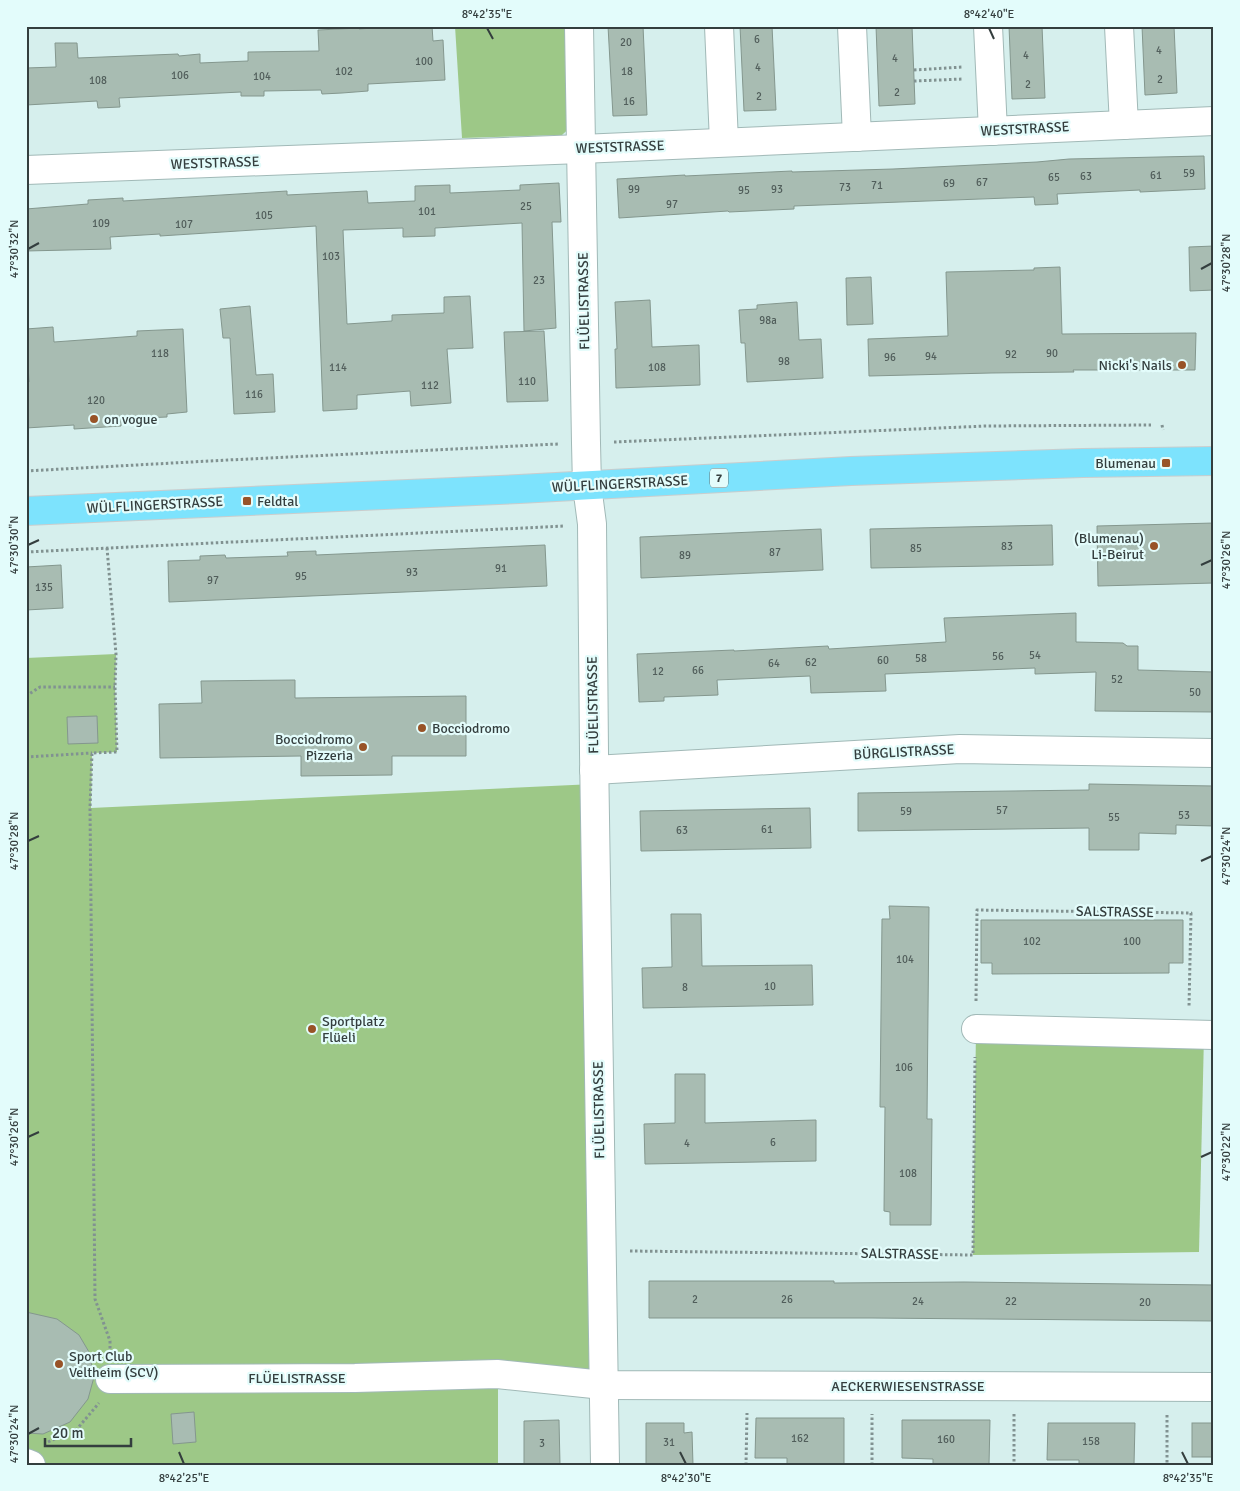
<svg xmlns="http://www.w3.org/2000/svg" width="1240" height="1491" viewBox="0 0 1240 1491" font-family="Signika,sans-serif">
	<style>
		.green { fill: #9dc887 }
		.building { fill: #a8bcb2; stroke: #84978e }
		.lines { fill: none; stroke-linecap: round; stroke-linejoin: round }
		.minor-casing { stroke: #a1b9b7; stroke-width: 30 }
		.major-casing { stroke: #cacdcd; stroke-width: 30 }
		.path { stroke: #819291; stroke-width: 3; stroke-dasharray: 2.5 2.5; stroke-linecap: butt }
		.minor { stroke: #fff; stroke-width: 28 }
		.major { stroke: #7de3fd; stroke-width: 28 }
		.ticks { fill: none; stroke: #343e3e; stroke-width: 2 }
		.poi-dot { fill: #985327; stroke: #e3fcfb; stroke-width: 2 }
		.labels { text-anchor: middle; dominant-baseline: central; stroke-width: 4.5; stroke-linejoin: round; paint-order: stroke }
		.number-label { font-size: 11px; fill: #515e5b }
		.shield { fill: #e3fcfb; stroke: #687777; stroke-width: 1 }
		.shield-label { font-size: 12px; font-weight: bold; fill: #343e3e }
		.street-label { font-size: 14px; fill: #343e3e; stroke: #e3fcfb }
		.poi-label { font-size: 14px; fill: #343e3e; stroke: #e3fcfb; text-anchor: start }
		.neatline { fill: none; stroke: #343e3e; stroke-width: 2 }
		.ticks-label { font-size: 12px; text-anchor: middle; fill: #343e3e }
	</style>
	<rect width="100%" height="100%" fill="#d6efed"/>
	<g class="green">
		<polygon points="455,26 572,26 574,124 562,135 462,138"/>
		<polygon points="116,654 115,687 117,752 92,753 91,808 594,784 603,1385 498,1375 498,1465 31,1465 26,1463 26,658"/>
		<polygon points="976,1029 1204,1035 1199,1252 973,1255"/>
	</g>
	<g class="building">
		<polygon points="401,26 432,26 433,41 443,40 445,80 368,84 368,91 342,93 322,94 321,90 264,91 264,96 241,96 241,92 119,98 120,107 98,108 97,101 26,105 26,68 56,67 55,43 77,43 78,58 178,54 179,56 200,54 200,63 248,61 248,52 319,51 318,30 359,28 359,29"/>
		<polygon points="608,26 643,26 647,115 613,116"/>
		<polygon points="740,26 772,26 776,110 744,111"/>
		<polygon points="876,26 912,26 915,104 879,106"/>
		<polygon points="1009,26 1042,26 1045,98 1012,99"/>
		<polygon points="1142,26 1174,26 1177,93 1145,95"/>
		<polygon points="1204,156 1205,189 1140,192 1140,190 1057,194 1058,204 1035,205 1034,197 794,206 794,209 729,212 728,211 619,218 617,179 685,175 685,176 792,171 792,172 893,169 1037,162 1069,159"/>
		<polygon points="559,183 561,222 552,222 556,328 524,331 522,223 435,228 435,236 403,237 403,228 343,230 347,324 392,321 392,315 444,313 444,297 470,296 473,348 447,349 451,403 411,406 410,391 357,395 357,409 323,411 316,226 160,236 160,234 110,237 111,249 26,251 26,209 88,204 88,200 123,198 123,201 287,191 287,195 367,191 368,203 415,201 415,186 450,185 450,193 520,190 520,185"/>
		<polygon points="1214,246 1214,290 1190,291 1189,247"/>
		<polygon points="1060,267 1062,334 1196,333 1195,370 1073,370 1074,372 991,373 869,376 868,339 948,336 946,272 1034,270 1034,268"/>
		<polygon points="871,277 873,324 847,325 846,278"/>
		<polygon points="650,300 652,347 699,345 700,385 616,388 615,349 617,349 615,302"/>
		<polygon points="797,302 799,340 821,339 823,378 747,382 745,343 741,343 739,310 757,309 757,305"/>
		<polygon points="250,306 256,375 273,374 275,412 234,414 230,338 223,338 220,309"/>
		<polygon points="53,327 54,342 137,336 137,331 183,329 187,412 167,414 167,417 121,419 121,426 74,429 74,425 26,428 26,382 29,382 26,329"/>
		<polygon points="544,331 548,401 507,402 504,332"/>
		<polygon points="1214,523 1214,583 1098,586 1097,526"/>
		<polygon points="1052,525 1053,565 871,568 870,529"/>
		<polygon points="821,529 823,570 641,578 640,537"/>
		<polygon points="545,545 547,586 169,602 168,561 200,560 200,556 225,555 226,558 288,556 287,552 316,551 316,555"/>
		<polygon points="61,565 63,608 26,610 26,567"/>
		<polygon points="1076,613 1076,642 1123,643 1127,646 1138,646 1138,670 1214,672 1214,712 1095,711 1096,672 1035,674 1035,668 885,674 886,691 811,693 810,676 717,680 718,695 664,697 664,701 639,702 637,654 734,650 734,651 828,646 829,649 946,642 944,618"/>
		<polygon points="295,680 295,698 466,696 466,756 392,756 392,775 301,776 301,756 160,758 159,704 202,703 201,681"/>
		<polygon points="97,716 98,743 68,744 67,717"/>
		<polygon points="1089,784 1214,786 1214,826 1176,825 1176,834 1139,833 1139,850 1089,850 1089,828 858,831 858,793 1089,790"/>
		<polygon points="810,808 811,848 641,851 640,811"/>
		<polygon points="889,906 929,907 927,1119 932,1119 931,1225 890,1225 890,1212 884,1211 885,1107 880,1107 882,919 890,919"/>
		<polygon points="671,914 701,914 702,966 812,965 813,1005 643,1008 642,968 672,967"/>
		<polygon points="981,920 1183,920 1183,963 1169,963 1169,973 992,974 992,963 981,963"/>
		<polygon points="675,1074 705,1074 705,1123 816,1120 816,1161 645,1164 644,1124 675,1123"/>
		<polygon points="649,1281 834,1281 834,1283 964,1282 1214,1285 1214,1321 872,1318 649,1318"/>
		<polygon points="26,1312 57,1319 79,1335 89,1352 94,1377 88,1399 70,1422 43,1434 26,1433"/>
		<polygon points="194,1412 196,1442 173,1444 171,1414"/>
		<polygon points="756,1418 844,1418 844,1465 787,1465 787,1458 755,1458"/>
		<polygon points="559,1420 560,1465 524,1465 524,1421"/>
		<polygon points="902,1420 990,1420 989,1465 933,1465 933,1459 902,1458"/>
		<polygon points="646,1423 684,1423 684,1433 692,1432 693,1465 646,1465"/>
		<polygon points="1048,1423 1135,1423 1134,1465 1079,1465 1079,1460 1047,1460"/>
		<rect x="1192" y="1423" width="22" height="34"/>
	</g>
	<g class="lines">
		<g class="minor-casing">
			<g id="minor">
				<polyline points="579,26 586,443 587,486 592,524 594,753 605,1465"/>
				<polyline points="719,26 724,142"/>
				<polyline points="852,26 857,137"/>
				<polyline points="988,26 993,131"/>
				<polyline points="1119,26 1124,125"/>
				<polyline points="26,170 581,149 1214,121"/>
				<polyline points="594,770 960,749 1214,753"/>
				<polyline points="976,1029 1214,1035"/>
				<polyline points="110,1379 355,1378 497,1374 603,1385 1214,1387"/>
				<polyline points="26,1463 31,1465"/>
			</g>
		</g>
		<g class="major-casing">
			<polyline id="major" points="26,511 519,489 851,471 1083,463 1214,461"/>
		</g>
		<g class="path">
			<polyline points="914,70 963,67"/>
			<polyline points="914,81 963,79"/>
			<polyline points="1162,425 1163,430"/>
			<polyline points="614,442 986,426 1151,425"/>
			<polyline points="26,471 228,460 558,444"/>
			<polyline points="107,548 116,654 115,687 117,752 92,753 90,808 95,1299 110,1341 110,1351"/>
			<polyline points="26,552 565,526"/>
			<polyline points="26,696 40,687 115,687"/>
			<polyline points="26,757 92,753"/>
			<polyline points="976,1001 977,910 1191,913 1189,1007"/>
			<polyline points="630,1251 973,1255 975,1057"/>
			<polyline points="1014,1414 1014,1465"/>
			<polyline points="1167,1415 1167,1465"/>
			<polyline points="48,1442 77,1429 99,1403"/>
			<polyline points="746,1465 747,1413"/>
			<polyline points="872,1465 872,1414"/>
		</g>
		<use href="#minor" class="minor"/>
		<use href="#major" class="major"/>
	</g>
	<path class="ticks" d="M487 28 493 39M989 28 994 39M28 249 39 243M1201 269 1212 263M28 545 39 540M1201 565 1212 560M28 841 39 836M1201 861 1212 856M28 1137 39 1132M1201 1157 1212 1152M28 1434 39 1428M179 1452 184 1464M680 1452 686 1464M1182 1452 1188 1464"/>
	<g class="poi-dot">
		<circle cx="1182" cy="365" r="5"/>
		<circle cx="94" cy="419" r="5"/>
		<rect x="1161" y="458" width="10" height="10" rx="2.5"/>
		<rect x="242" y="496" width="10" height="10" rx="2.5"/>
		<circle cx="1154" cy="546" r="5"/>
		<circle cx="422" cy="728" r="5"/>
		<circle cx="363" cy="747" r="5"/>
		<circle cx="312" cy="1029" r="5"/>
		<circle cx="59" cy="1364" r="5"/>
	</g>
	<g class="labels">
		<g class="number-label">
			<text x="757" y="39">6</text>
			<text x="626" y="42">20</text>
			<text x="1159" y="50">4</text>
			<text x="1026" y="55">4</text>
			<text x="895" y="58">4</text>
			<text x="424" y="61">100</text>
			<text x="758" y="67">4</text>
			<text x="344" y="71">102</text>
			<text x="627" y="71">18</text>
			<text x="180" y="75">106</text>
			<text x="262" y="76">104</text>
			<text x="1160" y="79">2</text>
			<text x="98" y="80">108</text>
			<text x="1028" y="84">2</text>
			<text x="897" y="92">2</text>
			<text x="759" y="96">2</text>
			<text x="629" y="101">16</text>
			<text x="1189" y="173">59</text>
			<text x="1156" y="175">61</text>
			<text x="1086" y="176">63</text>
			<text x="1054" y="177">65</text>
			<text x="982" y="182">67</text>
			<text x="949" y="183">69</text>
			<text x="877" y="185">71</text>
			<text x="845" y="187">73</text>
			<text x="634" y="189">99</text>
			<text x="777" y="189">93</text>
			<text x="744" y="190">95</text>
			<text x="672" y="204">97</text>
			<text x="526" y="206">25</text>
			<text x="427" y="211">101</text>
			<text x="264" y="215">105</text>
			<text x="101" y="223">109</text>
			<text x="184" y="224">107</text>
			<text x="331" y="256">103</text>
			<text x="539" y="280">23</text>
			<text x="768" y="320">98a</text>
			<text x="160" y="353">118</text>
			<text x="1052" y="353">90</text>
			<text x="1011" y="354">92</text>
			<text x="931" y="356">94</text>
			<text x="890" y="357">96</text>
			<text x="784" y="361">98</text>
			<text x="338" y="367">114</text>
			<text x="657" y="367">108</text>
			<text x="527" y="381">110</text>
			<text x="430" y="385">112</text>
			<text x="254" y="394">116</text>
			<text x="96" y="400">120</text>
			<text x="1007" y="546">83</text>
			<text x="916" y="548">85</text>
			<text x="775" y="552">87</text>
			<text x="685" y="555">89</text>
			<text x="501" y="568">91</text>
			<text x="412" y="572">93</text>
			<text x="301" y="576">95</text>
			<text x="213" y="580">97</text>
			<text x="44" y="587">135</text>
			<text x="1035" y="655">54</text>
			<text x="998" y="656">56</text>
			<text x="921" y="658">58</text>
			<text x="883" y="660">60</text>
			<text x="811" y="662">62</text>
			<text x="774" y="663">64</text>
			<text x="698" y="670">66</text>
			<text x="658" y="671">12</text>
			<text x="1117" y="679">52</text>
			<text x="1195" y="692">50</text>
			<text x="1002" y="810">57</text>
			<text x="906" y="811">59</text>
			<text x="1184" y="815">53</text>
			<text x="1114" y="817">55</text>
			<text x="767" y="829">61</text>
			<text x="682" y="830">63</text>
			<text x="1032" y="941">102</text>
			<text x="1132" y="941">100</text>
			<text x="905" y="959">104</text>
			<text x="770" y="986">10</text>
			<text x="685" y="987">8</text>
			<text x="904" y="1067">106</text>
			<text x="773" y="1142">6</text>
			<text x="687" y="1143">4</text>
			<text x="908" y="1173">108</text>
			<text x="695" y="1299">2</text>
			<text x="787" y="1299">26</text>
			<text x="918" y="1301">24</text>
			<text x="1011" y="1301">22</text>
			<text x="1145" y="1302">20</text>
			<text x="800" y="1438">162</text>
			<text x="946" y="1439">160</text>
			<text x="1091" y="1441">158</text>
			<text x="669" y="1442">31</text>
			<text x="542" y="1443">3</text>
		</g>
		<rect class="shield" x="710" y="468.5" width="18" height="19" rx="4"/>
		<g class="shield-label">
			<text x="719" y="478">7</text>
		</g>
		<g class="street-label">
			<text transform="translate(1025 129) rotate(-3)">WESTSTRASSE</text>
			<text transform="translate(620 147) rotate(-2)">WESTSTRASSE</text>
			<text transform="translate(215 163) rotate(-2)">WESTSTRASSE</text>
			<text transform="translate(584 301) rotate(-91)">FLÜELISTRASSE</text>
			<text transform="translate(620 484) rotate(-3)">WÜLFLINGERSTRASSE</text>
			<text transform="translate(155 505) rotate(-3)">WÜLFLINGERSTRASSE</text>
			<text transform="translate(593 705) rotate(-91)">FLÜELISTRASSE</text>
			<text transform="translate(904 752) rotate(-3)">BÜRGLISTRASSE</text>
			<text transform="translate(1115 912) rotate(1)">SALSTRASSE</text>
			<text transform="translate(599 1110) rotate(-91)">FLÜELISTRASSE</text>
			<text transform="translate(900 1254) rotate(1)">SALSTRASSE</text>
			<text x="297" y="1378">FLÜELISTRASSE</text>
			<text x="908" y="1386">AECKERWIESENSTRASSE</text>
		</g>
		<g class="poi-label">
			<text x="1172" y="365" text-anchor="end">Nicki's Nails</text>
			<text x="104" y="419">on vogue</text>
			<text x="1156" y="463" text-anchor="end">Blumenau</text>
			<text x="257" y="501">Feldtal</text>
			<text x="1144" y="538" text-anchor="end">(Blumenau)<tspan x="1144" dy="16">Li-Beirut</tspan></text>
			<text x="432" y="728">Bocciodromo</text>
			<text x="353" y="739" text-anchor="end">Bocciodromo<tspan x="353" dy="16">Pizzeria</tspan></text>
			<text x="322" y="1021">Sportplatz<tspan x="322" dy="16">Flüeli</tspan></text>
			<text x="69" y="1356">Sport Club<tspan x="69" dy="16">Veltheim (SCV)</tspan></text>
		</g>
	</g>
	<rect width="1240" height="1491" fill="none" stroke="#e3fcfb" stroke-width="55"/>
	<path d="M45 1438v8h86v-8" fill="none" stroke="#343e3e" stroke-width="2.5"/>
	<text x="52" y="1438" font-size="15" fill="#343e3e" stroke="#e3fcfb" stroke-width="4" paint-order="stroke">20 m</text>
	<rect x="28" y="28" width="1184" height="1436" class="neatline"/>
	<g class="ticks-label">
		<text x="487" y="18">8°42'35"E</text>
		<text x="989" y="18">8°42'40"E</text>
		<text transform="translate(14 249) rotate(-90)" y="4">47°30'32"N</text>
		<text transform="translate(1226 263) rotate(-90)" y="4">47°30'28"N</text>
		<text transform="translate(14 545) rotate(-90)" y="4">47°30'30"N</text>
		<text transform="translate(1226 560) rotate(-90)" y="4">47°30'26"N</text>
		<text transform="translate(14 841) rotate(-90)" y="4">47°30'28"N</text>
		<text transform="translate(1226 856) rotate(-90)" y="4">47°30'24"N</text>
		<text transform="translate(14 1137) rotate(-90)" y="4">47°30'26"N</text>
		<text transform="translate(1226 1152) rotate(-90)" y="4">47°30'22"N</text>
		<text transform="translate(14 1434) rotate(-90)" y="4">47°30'24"N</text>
		<text x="184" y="1482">8°42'25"E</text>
		<text x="686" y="1482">8°42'30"E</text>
		<text x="1188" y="1482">8°42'35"E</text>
	</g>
</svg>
